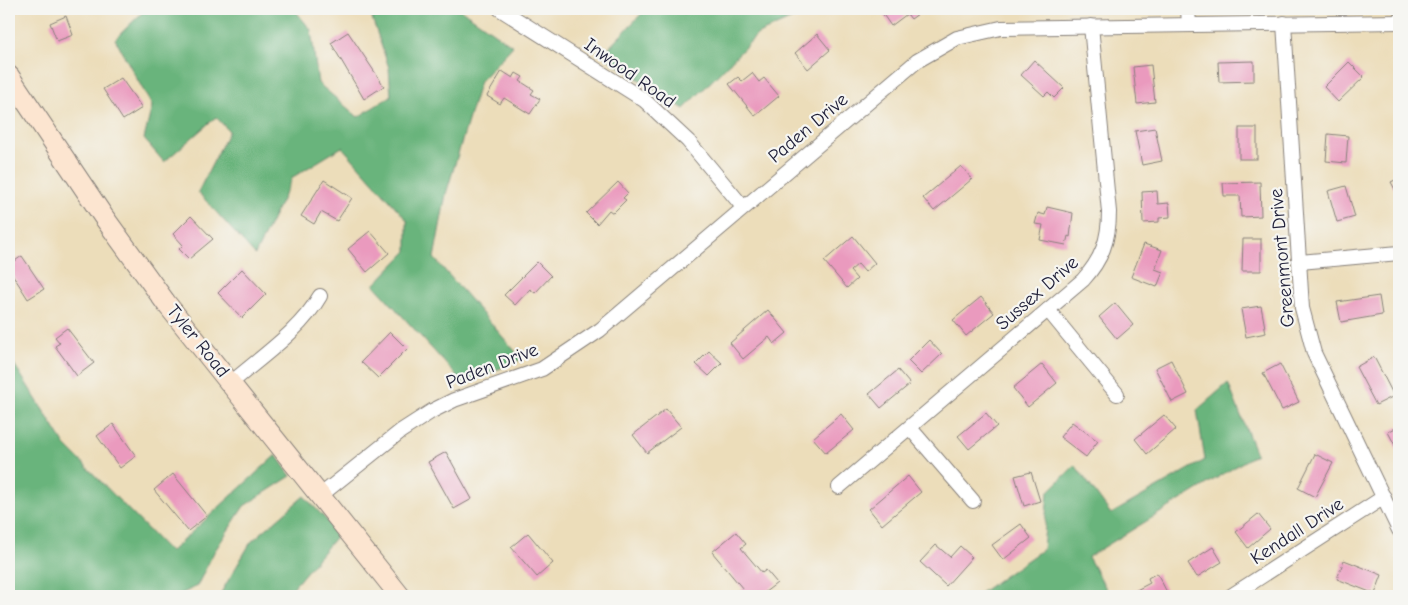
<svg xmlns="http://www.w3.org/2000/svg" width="1408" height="605" viewBox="0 0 1408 605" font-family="'Comic Neue',sans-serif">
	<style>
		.forest { fill: #69b47c; stroke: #466b5c }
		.building { fill: #ea9abe }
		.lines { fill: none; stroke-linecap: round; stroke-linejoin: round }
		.street-casing { stroke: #87807a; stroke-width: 16 }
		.secondary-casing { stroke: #87807a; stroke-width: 22 }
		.street { stroke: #fff; stroke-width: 14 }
		.secondary { stroke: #fce5d0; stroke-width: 20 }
		.labels { text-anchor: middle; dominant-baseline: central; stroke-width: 4.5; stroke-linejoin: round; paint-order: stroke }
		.street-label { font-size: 19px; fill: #22223b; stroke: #f6f6f2 }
	</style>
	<rect width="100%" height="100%" fill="#f6f6f2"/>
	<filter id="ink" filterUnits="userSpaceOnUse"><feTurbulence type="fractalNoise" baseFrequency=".02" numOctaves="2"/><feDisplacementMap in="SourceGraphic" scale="10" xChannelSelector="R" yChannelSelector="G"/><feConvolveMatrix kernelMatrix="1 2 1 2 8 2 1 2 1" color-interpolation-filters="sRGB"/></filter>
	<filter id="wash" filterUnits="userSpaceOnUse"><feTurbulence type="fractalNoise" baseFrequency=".0096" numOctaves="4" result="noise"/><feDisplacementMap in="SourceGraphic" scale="20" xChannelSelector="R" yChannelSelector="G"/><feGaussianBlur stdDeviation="1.12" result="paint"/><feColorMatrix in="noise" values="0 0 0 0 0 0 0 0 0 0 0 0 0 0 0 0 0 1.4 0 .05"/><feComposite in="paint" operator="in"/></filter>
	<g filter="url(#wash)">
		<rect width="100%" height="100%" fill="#ecddba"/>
		<g class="forest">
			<polygon points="146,9 294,9 311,30 318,83 358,117 391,96 389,68 369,9 460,9 513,46 480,81 446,194 434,258 522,359 464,384 374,285 407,251 407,220 342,147 293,177 255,255 198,192 229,131 216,117 164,162 144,139 152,106 115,39"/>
			<polygon points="646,9 815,9 758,34 684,109 602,55"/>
			<polygon points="9,356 65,445 170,552 276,455 291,476 244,506 214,552 197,586 177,596 9,596"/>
			<polygon points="1228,383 1256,454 1088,557 1108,592 1102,596 976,596 1043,549 1048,492 1075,465 1111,514 1205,460 1197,410"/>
			<polygon points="304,496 339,533 286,596 219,596 251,542"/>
		</g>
		<g id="blocks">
			<g class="building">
				<polygon points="888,9 925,9 911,19 907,14 891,26 882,13"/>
				<polygon points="66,16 73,35 57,41 50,23"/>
				<polygon points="348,32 384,86 364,99 331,43"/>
				<polygon points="817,34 830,50 808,69 795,53"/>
				<polygon points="1034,60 1064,88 1054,98 1048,92 1044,96 1021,75"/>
				<polygon points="1254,61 1254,81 1219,82 1218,62"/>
				<polygon points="1349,62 1364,77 1338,102 1324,87"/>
				<polygon points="1151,65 1155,102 1137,104 1133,67"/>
				<polygon points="502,71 513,78 516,73 523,77 520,81 534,90 531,94 540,99 530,114 504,98 500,104 487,96"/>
				<polygon points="752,73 759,82 764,78 779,96 755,116 729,84 738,77 742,81"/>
				<polygon points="121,78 142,108 123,120 103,89"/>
				<polygon points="1155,128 1162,161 1142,165 1135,131"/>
				<rect x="1239" y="128" width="18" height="31"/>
				<polygon points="1328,134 1348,136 1346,163 1326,161"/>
				<polygon points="961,166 972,179 934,211 923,198"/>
				<polygon points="1399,178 1399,197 1391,182"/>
				<polygon points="324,180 352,198 337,221 321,212 314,224 301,216"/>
				<polygon points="618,182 628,193 623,198 626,200 613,213 609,210 597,224 586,213"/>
				<polygon points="1260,182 1261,216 1241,217 1240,196 1224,196 1223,183"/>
				<polygon points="1346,186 1355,217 1337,222 1328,191"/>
				<polygon points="1157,191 1158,204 1169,203 1170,217 1159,218 1159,222 1143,223 1142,192"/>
				<polygon points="1047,207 1073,213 1070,237 1068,236 1066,245 1040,240 1043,225 1035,224 1038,213 1045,215"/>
				<polygon points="191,216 213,239 189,259 179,249 183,245 173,234"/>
				<polygon points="370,231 389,253 367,272 348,249"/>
				<polygon points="853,236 875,263 865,272 858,264 850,271 857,279 847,288 824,261"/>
				<polygon points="1243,239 1261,239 1261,271 1242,271"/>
				<polygon points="1144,244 1162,250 1155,269 1163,272 1157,287 1131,277"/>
				<polygon points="22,256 44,289 28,299 9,269 9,265"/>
				<polygon points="537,262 551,276 535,293 530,289 515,305 504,295"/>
				<polygon points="242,269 266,294 242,318 218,293"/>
				<polygon points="1379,296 1382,315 1341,322 1337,302"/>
				<polygon points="981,297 994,313 966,336 953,320"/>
				<polygon points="1115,303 1133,325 1117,339 1099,317"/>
				<polygon points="1261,306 1266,333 1246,337 1241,309"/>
				<polygon points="768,310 787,333 774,344 769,337 743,359 730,343"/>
				<polygon points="67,328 94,363 77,376 55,346 60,343 55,337"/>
				<polygon points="390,332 407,349 378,378 361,362"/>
				<polygon points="929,340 942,354 921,374 908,361"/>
				<polygon points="709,351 722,363 709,376 696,364"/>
				<polygon points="1374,357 1394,396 1376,405 1356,367"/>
				<polygon points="1171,360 1188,394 1172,402 1155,368"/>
				<polygon points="1042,364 1057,383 1028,407 1013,388"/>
				<polygon points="1280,364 1299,402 1282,410 1263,373"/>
				<polygon points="898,370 910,384 881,408 869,394"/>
				<polygon points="666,409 681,427 647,453 633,435"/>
				<polygon points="986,413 997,426 969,449 958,436"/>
				<polygon points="841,414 854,430 826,453 813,438"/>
				<polygon points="1164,415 1176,429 1147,454 1135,439"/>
				<polygon points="1072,422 1098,441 1086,457 1060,437"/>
				<polygon points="113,424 136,456 120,468 97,436"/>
				<polygon points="1399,426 1399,453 1388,432"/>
				<polygon points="446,452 472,499 454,509 428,462"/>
				<polygon points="1315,454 1333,463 1315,497 1298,488"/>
				<polygon points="1031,472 1040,501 1024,506 1015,476"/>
				<polygon points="173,474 207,516 188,531 154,490"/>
				<polygon points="908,476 921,492 882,525 869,509"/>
				<polygon points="1258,514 1270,529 1248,548 1236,532"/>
				<polygon points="1021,524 1031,538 1003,560 992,545"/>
				<polygon points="736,532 746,544 741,548 762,573 766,570 777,583 760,596 734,596 743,589 712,552"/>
				<polygon points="528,533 553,563 537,577 511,547"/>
				<polygon points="936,545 950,557 960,546 972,557 946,586 920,562"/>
				<polygon points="1213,547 1222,562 1197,577 1188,563"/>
				<polygon points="1344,560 1382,575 1375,594 1337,579"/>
				<polygon points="1157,573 1169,596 1125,596 1150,583 1148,578"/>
			</g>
		</g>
	</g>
	<g filter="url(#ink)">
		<use href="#blocks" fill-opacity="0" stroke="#87807a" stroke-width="1"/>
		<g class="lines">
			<g class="street-casing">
				<g id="street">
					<polyline points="500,9 644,100 688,141 743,207"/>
					<polyline points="1188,9 1189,25"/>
					<polyline points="1284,23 1302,308 1314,353 1399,530"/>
					<polyline points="1300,262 1399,253"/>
					<polyline points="1048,310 1117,394"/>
					<path d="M231 383C262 356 300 331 320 296"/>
					<polyline points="910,428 973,501"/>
					<path d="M839 487 1083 280C1102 259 1109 240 1109 212L1091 26"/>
					<polyline points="321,495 401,431 432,411 454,400 542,369 600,330 917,61 957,38 1001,28 1399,22"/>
					<polyline points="1231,596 1384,497"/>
				</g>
			</g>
			<g class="secondary-casing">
				<polyline id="secondary" points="9,76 103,216 166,303 400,596"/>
			</g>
			<use href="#street" class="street"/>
			<use href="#secondary" class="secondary"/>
		</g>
	</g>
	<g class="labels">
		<g class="street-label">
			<text transform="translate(630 73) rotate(35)">Inwood Road</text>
			<text transform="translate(808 128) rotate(-40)">Paden Drive</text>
			<text transform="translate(1282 258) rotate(-95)">Greenmont Drive</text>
			<text transform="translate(1037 293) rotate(-41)">Sussex Drive</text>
			<text transform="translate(198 341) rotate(51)">Tyler Road</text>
			<text transform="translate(492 366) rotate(-21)">Paden Drive</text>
			<text transform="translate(1297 531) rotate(-33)">Kendall Drive</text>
		</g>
	</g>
	<rect width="1408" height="605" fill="none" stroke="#f6f6f2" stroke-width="30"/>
</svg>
